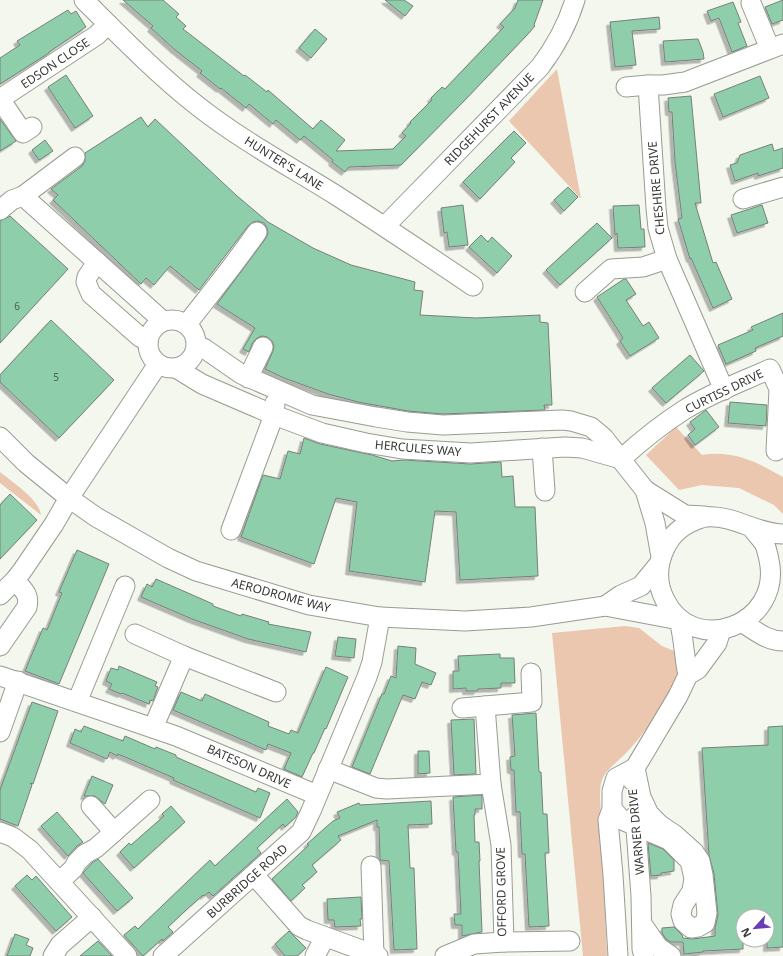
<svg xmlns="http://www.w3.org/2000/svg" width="783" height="956" viewBox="0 0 783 956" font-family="'Noto Sans',sans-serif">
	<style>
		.green { fill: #ebc7af }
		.building { fill: #8fceab; stroke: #77807b; filter: url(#shadow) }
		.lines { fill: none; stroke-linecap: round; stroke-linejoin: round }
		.minor-casing { stroke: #989c93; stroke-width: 21 }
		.minor { stroke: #fff; stroke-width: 19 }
		.labels { text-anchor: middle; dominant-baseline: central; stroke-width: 3; stroke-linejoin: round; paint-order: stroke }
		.number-label { font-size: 10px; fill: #4c5e52 }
		.street-label { font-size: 12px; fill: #363834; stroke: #fff }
	</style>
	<defs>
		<filter id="shadow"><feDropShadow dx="-3.5" dy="3.5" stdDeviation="0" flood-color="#0004"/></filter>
	</defs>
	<rect width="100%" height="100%" fill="#f3f7ee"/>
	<g class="green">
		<polygon points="557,69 581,199 509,121"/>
		<path d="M676 427 702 455C733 450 757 462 783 477V514L774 505 739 488 702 485 679 490 646 455Z"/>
		<path d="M0 472C12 482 39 499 41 515L0 483Z"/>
		<path d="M625 626 639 628 662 646 679 653C679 658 679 663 679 668 674 694 645 733 627 752 619 761 607 768 602 780 600 785 600 793 600 798L607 956H583L552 633Z"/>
	</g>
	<g class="building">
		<polygon points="123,0 163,0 179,14 176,17 186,26 183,29 244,76 245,75 267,92 268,90 313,129 321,120 345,140 336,151 393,149 406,136 402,133 411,123 410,122 432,100 431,98 442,87 445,89 504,27 500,24 515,8 518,0 543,0 534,25 535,26 528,34 464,101 401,165 349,167 345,172 332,162 333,160 304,136 300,140 276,120 273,124 249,104 246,108 221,88 220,89 200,73 202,71 174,49 151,28 153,26"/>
		<polygon points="385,0 404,0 413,6 405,16"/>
		<polygon points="783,0 783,20 772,24 765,7"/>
		<polygon points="733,2 741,22 738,23 747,46 732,52 719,18 711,21 707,11"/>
		<polygon points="68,10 71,14 76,11 86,27 49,52 49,53 0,84 0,58 20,45 17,41"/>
		<polygon points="659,17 660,29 632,31 636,65 615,67 610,22"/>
		<polygon points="315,29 327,39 311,58 299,48"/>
		<polygon points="698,39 703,52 704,59 665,62 663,41"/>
		<polygon points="66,75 93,116 75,128 48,87"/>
		<polygon points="760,76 769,98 723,117 714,94"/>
		<polygon points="691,96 701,203 695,203 713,263 716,262 732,299 713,308 691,258 690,259 678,219 682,218 675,162 672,112 669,112 668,98"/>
		<polygon points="141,117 148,127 155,119 236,195 268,222 313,248 351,265 415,282 414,290 423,291 420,315 476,318 540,315 540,322 548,323 552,405 544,405 545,410 443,414 408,411 358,402 328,394 284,378 265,369 273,351 274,346 272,341 267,337 262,336 257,338 253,342 249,352 243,349 255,328 217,304 266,238 268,233 267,228 264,223 258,221 253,222 248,226 199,290 170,266 154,285 146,278 141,284 53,200 58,195 51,189 82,166 85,161 85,153"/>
		<polygon points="0,119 16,141 0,151"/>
		<polygon points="514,131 526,143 511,158 515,162 480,199 463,182"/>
		<polygon points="45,140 53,151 39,160 32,150"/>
		<polygon points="772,144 774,151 783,148 783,168 758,176 758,173 735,181 730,165 737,163 740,155"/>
		<polygon points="568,187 578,197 564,211 554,200"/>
		<polygon points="463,205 468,245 449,247 447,232 444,233 441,208"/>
		<polygon points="639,205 641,229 644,229 645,247 618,248 617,233 615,235 613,206"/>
		<polygon points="762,205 768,223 737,233 731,215"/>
		<polygon points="10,216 68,269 0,343 0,221"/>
		<polygon points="597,223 612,238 560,285 546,270"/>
		<polygon points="481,235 488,242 492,237 512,256 497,273 469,247"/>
		<polygon points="624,279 626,279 636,294 626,300 643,326 649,322 659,338 630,356 620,341 623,338 597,297"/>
		<polygon points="783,313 783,336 755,348 756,351 726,364 718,345 753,330 751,327"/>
		<polygon points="51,320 114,380 59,438 0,382 0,375"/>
		<polygon points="690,355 704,371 666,403 652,388"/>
		<polygon points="730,402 767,405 766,426 728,423"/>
		<polygon points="706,410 719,427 695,445 688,435 695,429 690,422"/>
		<polygon points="304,438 320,444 372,455 392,461 404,460 470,464 501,462 502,477 513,476 515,507 535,507 538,576 460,580 456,512 435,511 425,582 349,571 357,502 336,498 314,564 241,537 263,475 280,479 288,451 300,454"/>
		<polygon points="10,494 37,520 0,559 0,505"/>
		<polygon points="77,550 109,564 59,684 25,671 43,628 47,630 62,593 59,592"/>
		<polygon points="156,579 213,604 213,606 241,616 242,614 269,622 268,624 311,632 306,652 248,639 192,619 141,597 147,584 152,587"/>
		<polygon points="338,637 356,639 354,658 335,656"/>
		<polygon points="398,646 416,648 415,664 436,673 431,685 422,682 415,699 403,695 370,774 352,767 382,694 384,694 391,676 396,678"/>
		<polygon points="500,654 500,658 514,658 515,683 501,683 501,688 478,689 477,691 466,691 466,688 453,689 453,671 459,671 458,656"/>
		<polygon points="119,666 157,682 155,686 158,687 153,701 150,700 149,704 122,693 121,694 109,689 112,684 106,681 111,668 118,670"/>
		<polygon points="326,667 348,677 326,729 325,728 314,753 313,753 302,777 284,769 291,753 268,744 266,750 173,710 181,692 202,701 205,694 269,722 268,726 289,734 291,730 298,733"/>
		<polygon points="32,702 58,711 33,784 30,783 32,785 18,826 0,819 0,790"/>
		<polygon points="536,713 539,772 541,772 543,814 547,814 549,853 545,853 549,926 529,927 525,854 522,854 520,812 516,812 514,770 511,770 510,757 515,756 512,715"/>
		<polygon points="474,719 476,774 454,775 451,720"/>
		<polygon points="84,726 123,741 125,736 155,749 156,747 176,755 176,757 256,792 258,788 270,793 260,818 173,780 174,778 118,754 117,756 110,752 107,759 70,743 75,729 81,732"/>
		<polygon points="783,726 783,947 767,948 767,916 743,916 743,949 703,951 703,952 684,954 683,942 671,942 666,939 662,933 662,928 674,927 682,935 683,938 693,939 715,936 715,928 718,915 714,874 709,855 702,748 768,745 768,727"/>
		<polygon points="418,751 429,751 430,773 418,774"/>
		<polygon points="92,776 113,785 105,804 95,796 84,796"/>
		<polygon points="482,795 482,809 475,809 475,815 474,815 475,842 479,842 480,861 479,861 482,932 462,936 462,925 455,925 454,914 461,914 458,852 456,852 453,797"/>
		<polygon points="287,799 298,812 296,817 285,827 283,824 257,848 261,853 213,896 209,892 204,896 203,895 186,910 168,927 173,932 163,941 162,939 143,956 124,935 135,926 138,929 210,860 215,866"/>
		<polygon points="431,801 432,824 408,825 410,868 414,868 417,949 394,950 389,861 380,860 379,827 377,827 377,820 338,836 341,840 312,865 317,872 302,885 305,888 291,901 272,879 309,845 307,844 333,821 340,818 337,812 359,803 360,805"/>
		<polygon points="171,806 185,822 134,868 120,852 129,843 131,845 164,816 162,814"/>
		<polygon points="57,812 83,842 77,846 68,856 41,826"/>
		<polygon points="648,843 663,849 674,860 674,871 661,873 661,875 651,876"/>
		<polygon points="98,859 133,898 117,911 83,873 92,863"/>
		<polygon points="27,875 32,880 36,876 72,917 56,931 15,886"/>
		<polygon points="361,897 362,919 360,919 361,926 335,927 334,920 328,920 327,899"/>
		<polygon points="289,931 306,948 297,956 285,956 275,944"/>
		<polygon points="15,934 29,939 26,945 33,948 30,956 7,956"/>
		<polygon points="98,941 112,956 80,956"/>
	</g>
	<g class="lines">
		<g class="minor-casing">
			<g id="minor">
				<path d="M84 0C121 37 158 75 199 107 241 140 289 166 334 194 381 224 427 255 473 286"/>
				<polyline points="751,3 770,49"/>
				<polyline points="626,87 648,85"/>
				<polyline points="0,99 97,35 108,24"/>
				<polyline points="0,99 23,133 32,127"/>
				<polyline points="23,196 163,321"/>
				<polyline points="743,199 783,187"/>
				<polyline points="0,210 12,200 23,196 75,157"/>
				<path d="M385 226 540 67C556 46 567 26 575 0"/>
				<polyline points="97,262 87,277 86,282 91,294 140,337 148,341"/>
				<polyline points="585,292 611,269 643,267 667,259"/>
				<circle cx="172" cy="344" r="24"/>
				<path d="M187 324C210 294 235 264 257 232"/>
				<polyline points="197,345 205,349 241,374 312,405 376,417 407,422 443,425 562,420 571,421 591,427 603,437 645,490 655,523 661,557"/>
				<polyline points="176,368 202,384 274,415 322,433 366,443 402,449 471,453 565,447 582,448 621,459"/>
				<polyline points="248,378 263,347"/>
				<polyline points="724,390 667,259 658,228 656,208 648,85 663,85 685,82 783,44"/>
				<polyline points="0,437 26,463 69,498 96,517 168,558 196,571 309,605 380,617 465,621 531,617 605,606 679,620"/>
				<polyline points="542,448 545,491"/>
				<path d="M621 459C641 441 662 424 684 410 711 393 741 382 770 369L779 389 776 451"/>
				<polyline points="645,490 685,515 705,516"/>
				<path d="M752 528C756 534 762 539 765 545 767 550 768 555 769 560 783 625 693 658 665 600 656 583 657 565 665 548 672 534 681 526 696 520 699 519 703 517 707 517 734 515 757 534 783 534"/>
				<polyline points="231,530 274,415 275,403"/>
				<polyline points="0,595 15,580 22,571 54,524 69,498 158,364"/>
				<polyline points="605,606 621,595 641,586 659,564"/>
				<path d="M679 620C684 638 684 657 688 675"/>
				<path d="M743 623C756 631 767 641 783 641"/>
				<polyline points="135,634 184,656 276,692"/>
				<path d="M0 646 27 607C30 594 23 590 15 580"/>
				<polyline points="0,676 176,736 317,795"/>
				<polyline points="77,702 125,586"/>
				<polyline points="485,706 491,784 501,845 504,942"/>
				<polyline points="462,708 532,702 531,673"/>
				<polyline points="153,728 184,656"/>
				<polyline points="0,732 18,681"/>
				<polyline points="328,769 376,788 387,789 491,784"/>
				<polyline points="632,780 635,768 678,696 688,675 698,669 717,643 721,630"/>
				<polyline points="91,806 114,832"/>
				<polyline points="612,809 622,820 669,840 690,861 694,878 692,891 683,905 681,914 683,921 691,928 698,927 705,923 707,913 703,875 700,861 694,852 675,835 660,825 649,814 641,797 635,768"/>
				<polyline points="635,816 641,896 642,949 644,956"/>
				<polyline points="0,832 13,837 30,850 127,956"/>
				<polyline points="371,866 374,955"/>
				<polyline points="254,875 299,926 307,930 378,956"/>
				<polyline points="60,881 73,869 77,862 85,854 96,848 150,800"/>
				<polyline points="642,924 658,947 671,956"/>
				<polyline points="53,956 60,945 92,917"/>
				<polyline points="163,956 301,832 311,811 367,677 372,662 380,617"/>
				<polyline points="315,956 325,937"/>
				<polyline points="445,956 474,944 504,942 570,941"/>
				<polyline points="618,956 613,875 608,820 612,809 612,791 616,778 635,768"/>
			</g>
		</g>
		<use href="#minor" class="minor"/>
	</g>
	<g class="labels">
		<g class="number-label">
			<text x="17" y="306">6</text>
			<text x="56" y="377">5</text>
		</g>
		<g class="street-label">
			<text transform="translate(55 63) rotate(-34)">EDSON CLOSE</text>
			<text transform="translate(489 119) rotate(-46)">RIDGEHURST AVENUE</text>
			<text transform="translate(284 163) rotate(32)">HUNTER'S LANE</text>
			<text transform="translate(656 188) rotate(-95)">CHESHIRE DRIVE</text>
			<text transform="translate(724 391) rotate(-26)">CURTISS DRIVE</text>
			<text transform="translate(418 448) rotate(5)">HERCULES WAY</text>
			<text transform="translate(281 595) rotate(15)">AERODROME WAY</text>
			<text transform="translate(249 766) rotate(24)">BATESON DRIVE</text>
			<text transform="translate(636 832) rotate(-95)">WARNER DRIVE</text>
			<text transform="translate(247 881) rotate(-42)">BURBRIDGE ROAD</text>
			<text transform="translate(501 892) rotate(-91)">OFFORD GROVE</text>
		</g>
	</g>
	<g transform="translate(755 928) rotate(243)"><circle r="19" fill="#ffffff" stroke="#afafae"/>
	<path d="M0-3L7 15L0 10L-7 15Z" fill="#6a3db5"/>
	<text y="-6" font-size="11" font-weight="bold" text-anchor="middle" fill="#363834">N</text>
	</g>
</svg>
